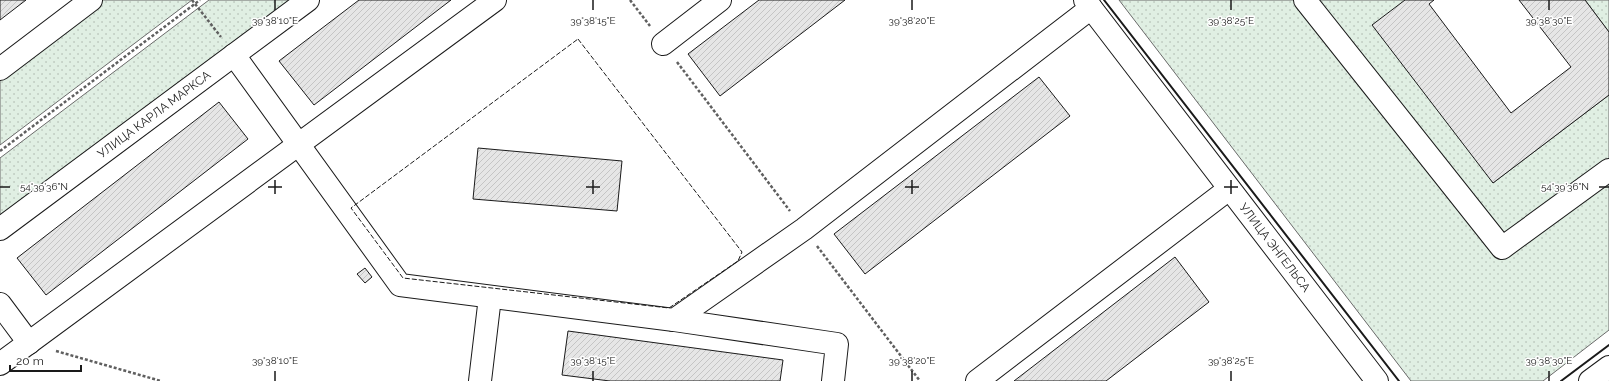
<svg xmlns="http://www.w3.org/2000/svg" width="1609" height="381" viewBox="0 0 1609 381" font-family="Raleway,sans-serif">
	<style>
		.park { fill: url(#park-dots); stroke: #6a6a6a }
		.building { fill: url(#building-hatch); stroke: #1a1a1a }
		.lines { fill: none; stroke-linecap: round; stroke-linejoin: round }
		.minor-casing { stroke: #1a1a1a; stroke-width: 24 }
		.path { stroke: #5f5f5f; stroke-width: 2.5; stroke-dasharray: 3 2; stroke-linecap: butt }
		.minor { stroke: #fff; stroke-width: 22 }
		.fence { stroke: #1a1a1a; stroke-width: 1; stroke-dasharray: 5 2; stroke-linecap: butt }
		.wall { stroke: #1a1a1a; stroke-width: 2 }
		.ticks { fill: none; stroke: #1a1a1a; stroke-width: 1.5 }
		.labels { text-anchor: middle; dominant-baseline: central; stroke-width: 3; stroke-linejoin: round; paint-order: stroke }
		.street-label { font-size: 12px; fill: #1a1a1a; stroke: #fff }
		.ticks-label { font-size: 10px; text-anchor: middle; fill: #1a1a1a; stroke: #fff; stroke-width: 3; stroke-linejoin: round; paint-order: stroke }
	</style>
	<defs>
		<pattern id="park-dots" width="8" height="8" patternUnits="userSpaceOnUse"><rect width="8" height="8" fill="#e0efe3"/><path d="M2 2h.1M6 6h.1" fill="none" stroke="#c0ccc2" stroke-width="1.8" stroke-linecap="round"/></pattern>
		<pattern id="building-hatch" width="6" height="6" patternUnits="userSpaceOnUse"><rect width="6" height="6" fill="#e6e6e6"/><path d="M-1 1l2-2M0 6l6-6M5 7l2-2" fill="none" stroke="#c5c5c5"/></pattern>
	</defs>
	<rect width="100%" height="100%" fill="#fff"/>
	<g class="park">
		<polygon points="101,0 192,0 0,145 0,77"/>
		<polygon points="209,0 290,0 0,220 0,158"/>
		<polygon points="1119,0 1405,0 1493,183 1609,95 1609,330 1543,381 1411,381"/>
		<polygon points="1585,0 1609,0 1609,32"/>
	</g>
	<g class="building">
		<polygon points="0,0 26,0 0,20"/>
		<polygon points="359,0 451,0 314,105 279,61"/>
		<polygon points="759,0 845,0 720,96 688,54"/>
		<polygon points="1405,0 1434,0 1429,4 1511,113 1571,67 1519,0 1585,0 1609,32 1609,95 1493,183 1372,25"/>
		<polygon points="1039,77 1070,116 865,274 834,234"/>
		<polygon points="219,102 248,139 46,295 17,258"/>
		<polygon points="478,148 622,161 617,211 473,199"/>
		<polygon points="1175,257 1209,302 1106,381 1014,381"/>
		<polygon points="365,268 372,277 365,283 357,274"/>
		<polygon points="568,331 783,360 780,381 610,381 562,375"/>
	</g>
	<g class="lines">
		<g class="minor-casing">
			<g id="minor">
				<path id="s1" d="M1085 0 1377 381"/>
				<polyline points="1305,0 1502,248 1609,170"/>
				<polyline points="663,44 720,0"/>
				<polyline points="234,55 400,285 674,320 804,229 1091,8"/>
				<polyline points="0,69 91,0"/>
				<path id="s2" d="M0 229 308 0"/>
				<polyline points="0,304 29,343"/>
				<polyline points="674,320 837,344 833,381"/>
				<polyline points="0,364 495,0"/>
				<polyline points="480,381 490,297"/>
				<polyline points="977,381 1229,189"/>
				<polyline points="1590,381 1609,367"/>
			</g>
		</g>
		<g class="path">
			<polyline points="192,0 221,37"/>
			<polyline points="630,0 650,26"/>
			<polyline points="677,62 790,211"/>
			<polyline points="0,151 200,0"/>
			<polyline points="817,246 920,381"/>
			<polyline points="56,351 161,381"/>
		</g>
		<use href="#minor" class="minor"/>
		<polygon class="fence" points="578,39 742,252 738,261 669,308 403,278 351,208"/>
		<g class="wall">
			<polyline points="1104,0 1399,381"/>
			<polyline points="1561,381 1609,345"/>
		</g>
	</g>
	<path class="ticks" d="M275 0V10M593 0V10M912 0V10M1231 0V10M1549 0V10M275 180V194M593 180V194M912 180V194M1231 180V194M0 187H10M268 187H282M586 187H600M905 187H919M1224 187H1238M1599 187H1609M275 371V381M593 371V381M912 371V381M1231 371V381M1549 371V381"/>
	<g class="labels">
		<g class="street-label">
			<text stroke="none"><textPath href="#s2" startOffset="192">УЛИЦА КАРЛА МАРКСА</textPath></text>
			<text stroke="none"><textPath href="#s1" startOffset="312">УЛИЦА ЭНГЕЛЬСА</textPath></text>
		</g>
	</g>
	<g class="ticks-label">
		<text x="275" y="24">39°38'10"E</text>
		<text x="593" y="24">39°38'15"E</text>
		<text x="912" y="24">39°38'20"E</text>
		<text x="1231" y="24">39°38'25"E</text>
		<text x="1549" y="24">39°38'30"E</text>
		<text x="44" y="190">54°39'36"N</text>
		<text x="1565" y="190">54°39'36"N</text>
		<text x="275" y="364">39°38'10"E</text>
		<text x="593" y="364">39°38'15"E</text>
		<text x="912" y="364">39°38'20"E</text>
		<text x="1231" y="364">39°38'25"E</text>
		<text x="1549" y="364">39°38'30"E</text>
	</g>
	<path d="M10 365v6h71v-6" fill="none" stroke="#1a1a1a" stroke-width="2"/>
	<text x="16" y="365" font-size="12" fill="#1a1a1a" stroke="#ffffff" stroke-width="3" paint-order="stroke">20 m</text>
</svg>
